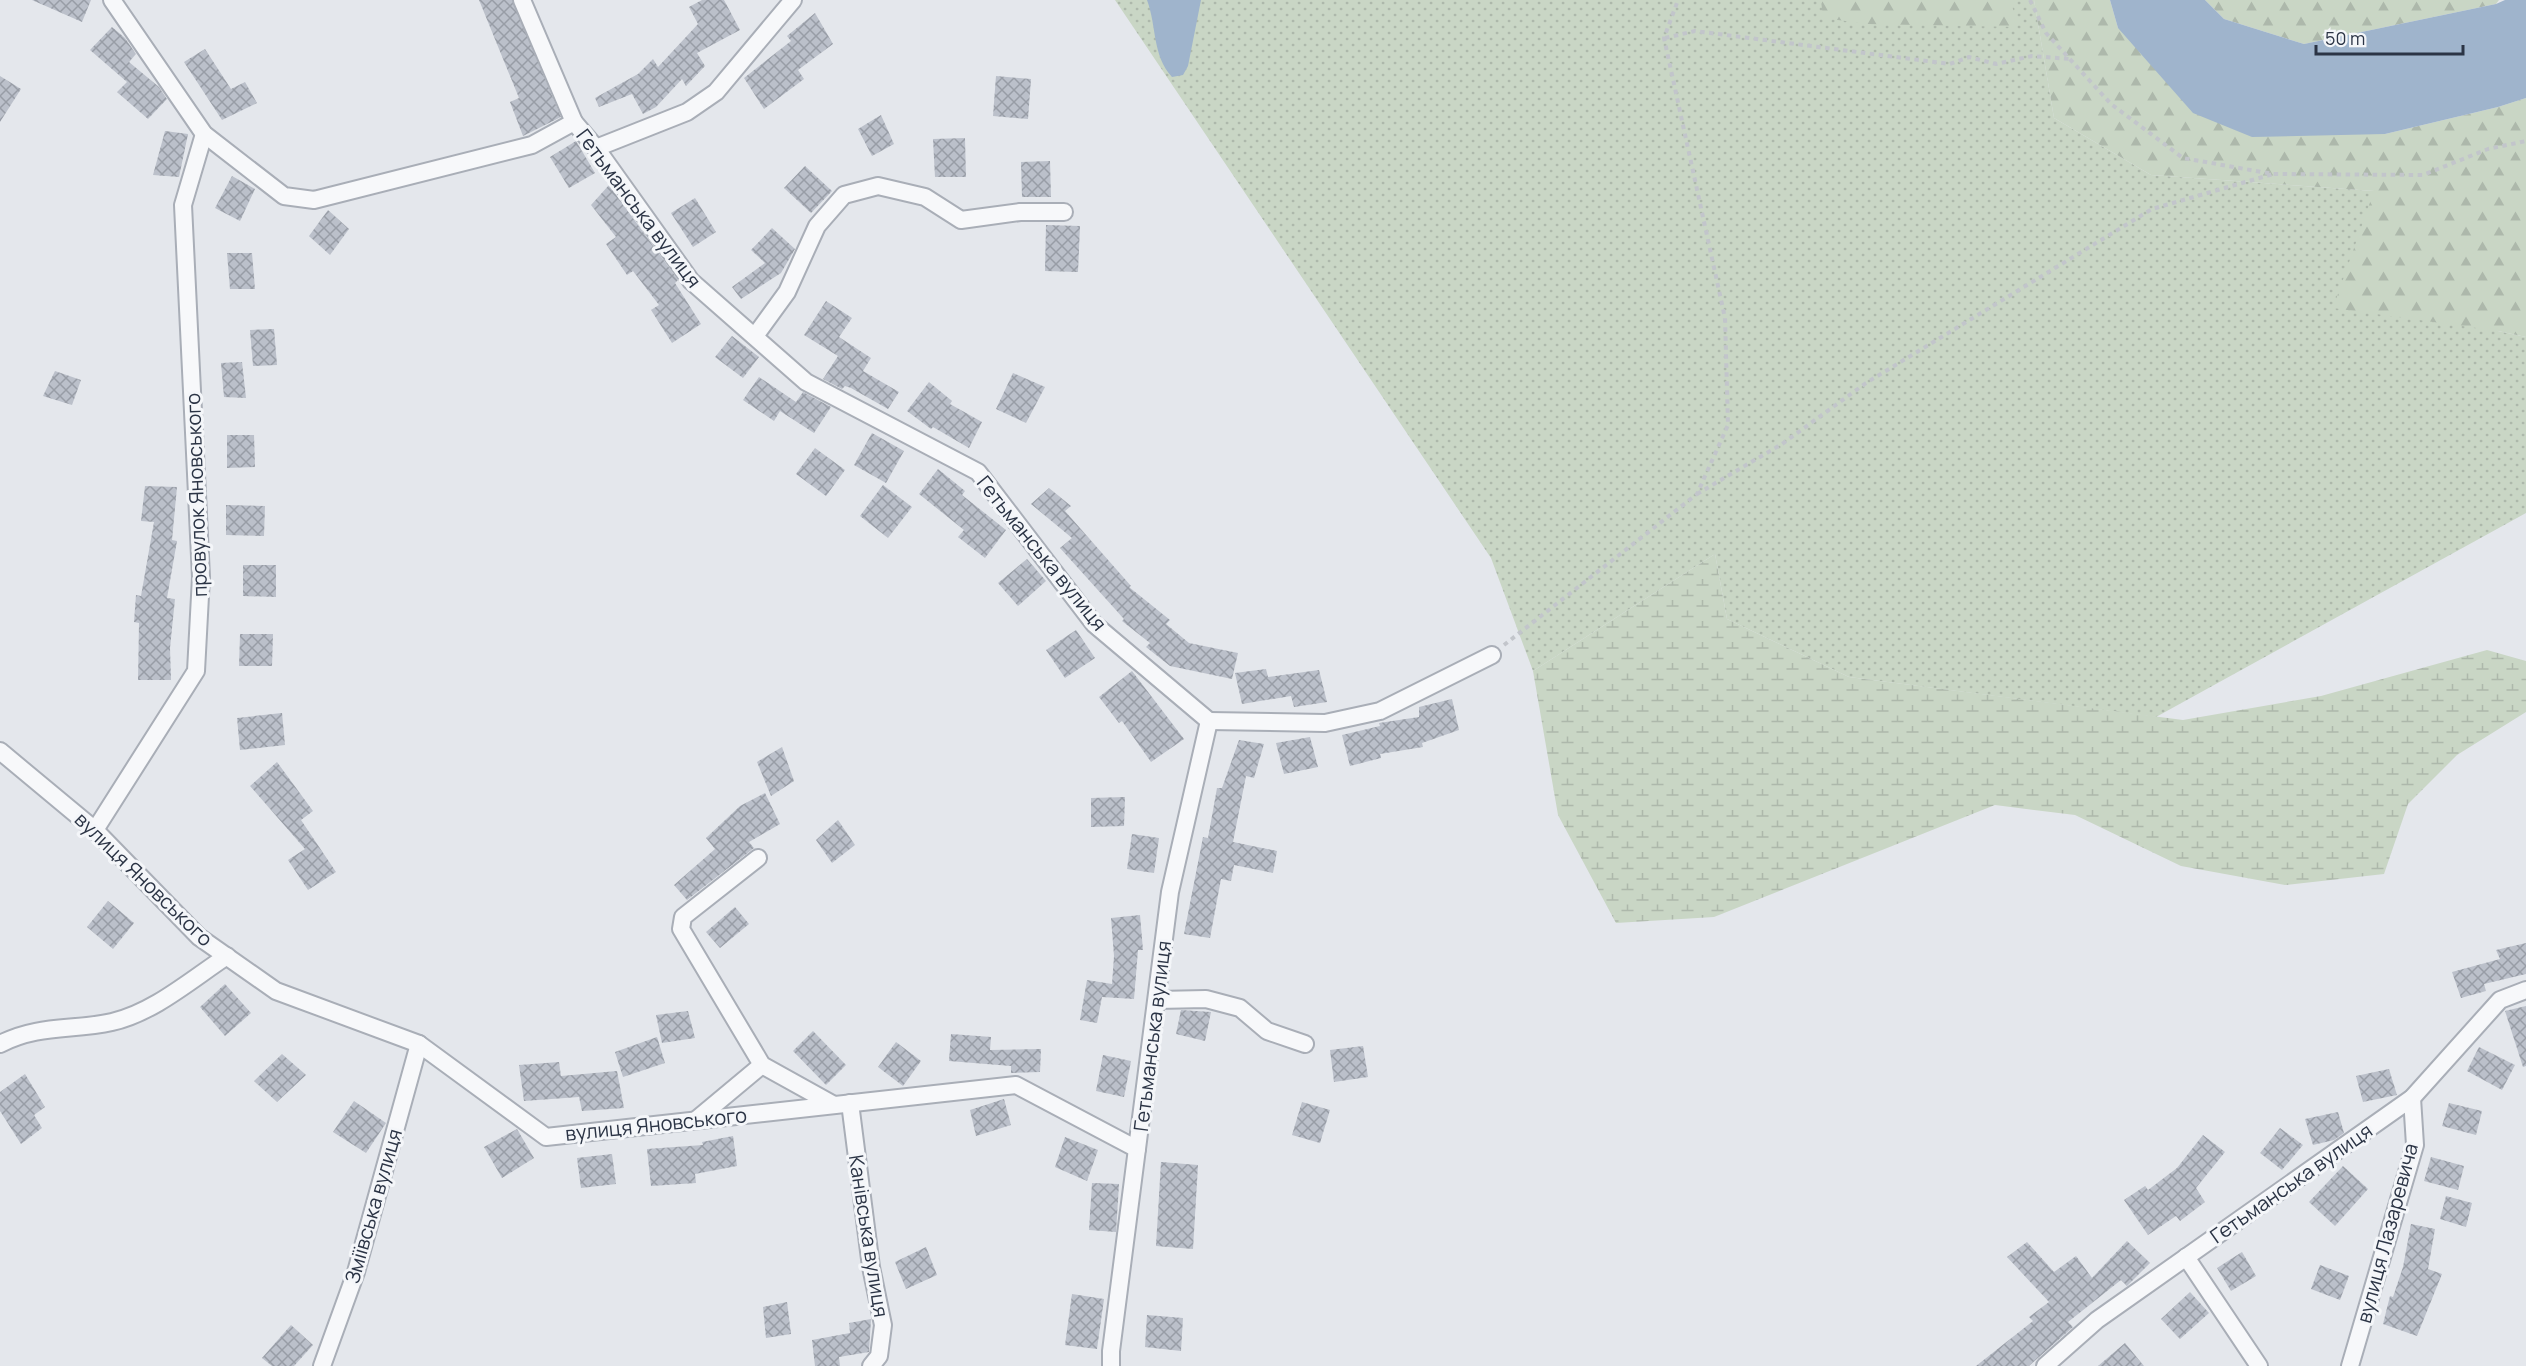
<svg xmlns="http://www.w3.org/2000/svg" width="2526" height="1366" viewBox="0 0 2526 1366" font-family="Manrope,sans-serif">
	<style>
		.grass { fill: url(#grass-dots) }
		.forest { fill: url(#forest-firs) }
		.wetland { fill: url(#wetland-marsh) }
		.water { fill: #9fb4cc }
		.building { fill: url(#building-cross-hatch) }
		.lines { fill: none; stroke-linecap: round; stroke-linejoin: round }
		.street-casing { stroke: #a9aeb7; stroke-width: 20 }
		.path { stroke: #c2c5cb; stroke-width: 4; stroke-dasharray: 4.5 4.5; stroke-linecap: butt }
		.street { stroke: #f7f8fa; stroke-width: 16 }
		.labels { text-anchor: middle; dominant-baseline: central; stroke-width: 6; stroke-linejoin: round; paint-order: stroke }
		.street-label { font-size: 20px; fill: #2b3445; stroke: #f4f6f9 }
	</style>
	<defs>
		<pattern id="grass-dots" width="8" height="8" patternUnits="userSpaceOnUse" patternTransform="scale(1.5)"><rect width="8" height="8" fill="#c9d6c5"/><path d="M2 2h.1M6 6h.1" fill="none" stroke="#adb8ab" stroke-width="1.8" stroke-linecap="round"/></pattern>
		<pattern id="forest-firs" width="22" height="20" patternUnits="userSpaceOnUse" patternTransform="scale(1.5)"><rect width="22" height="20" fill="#c9d6c5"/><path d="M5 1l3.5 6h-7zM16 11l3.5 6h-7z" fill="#adb8ab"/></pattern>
		<pattern id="wetland-marsh" width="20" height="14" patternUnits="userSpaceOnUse" patternTransform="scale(1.5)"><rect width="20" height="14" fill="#c9d6c5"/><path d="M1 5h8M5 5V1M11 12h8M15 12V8" fill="none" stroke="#adb8ab"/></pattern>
		<pattern id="building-cross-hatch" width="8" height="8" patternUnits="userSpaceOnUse" patternTransform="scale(1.5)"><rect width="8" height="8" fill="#bbc0ca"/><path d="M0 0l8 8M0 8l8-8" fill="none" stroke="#989da6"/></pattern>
	</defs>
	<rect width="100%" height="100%" fill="#e4e7ec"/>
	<polygon class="grass" points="1115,0 2034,0 2054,118 2151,175 2374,191 2498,331 2526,337 2526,513 2156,717 1849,677 1727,619 1715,554 1533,671 1491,558"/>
	<g class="forest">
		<polygon points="1821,0 2011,0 2017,27 1868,24 1823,18"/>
		<polygon points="2034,0 2110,0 2118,28 2385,134 2498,107 2526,98 2526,337 2498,331 2333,308 2374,191 2151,175 2054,118"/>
		<polygon points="2205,0 2499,0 2496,4 2304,44 2224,19"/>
	</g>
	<polygon class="wetland" points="1715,554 1727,619 1849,677 2183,720 2321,696 2487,650 2526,661 2526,712 2457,755 2408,804 2384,874 2285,885 2181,866 2075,815 1995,805 1714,917 1616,923 1558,815 1533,671"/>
	<g class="water">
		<path d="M1147 0H1201L1188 66 1183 75 1172 77C1152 55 1157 27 1147 0Z"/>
		<polygon points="2110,0 2205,0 2224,19 2304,44 2496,4 2505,0 2526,0 2526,98 2498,107 2385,134 2252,137 2193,113 2118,28"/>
	</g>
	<g class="building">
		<polygon points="32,0 91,0 82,22"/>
		<polygon points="479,0 512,0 561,117 523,136 510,102 519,98"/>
		<polygon points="702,0 724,0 740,30 697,53 705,66 686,86 682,79 656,107 643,114 632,94 599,107 595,98 638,74 653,59 658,67 698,24 689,7"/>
		<polygon points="815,13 833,44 798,70 804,79 764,109 744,78 791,41 787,36"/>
		<polygon points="112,27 125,38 136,54 129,62 159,87 167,99 148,119 117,92 127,82 90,50"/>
		<polygon points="205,49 231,89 245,82 257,103 222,120 184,62"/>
		<polygon points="0,76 21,89 0,122"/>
		<polygon points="996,76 1031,79 1028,119 993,116"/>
		<polygon points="881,115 894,144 872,156 858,129"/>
		<polygon points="165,131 188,134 179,177 153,175"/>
		<polygon points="965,138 966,177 935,177 933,139"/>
		<polygon points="576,141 595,173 569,188 550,157"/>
		<polygon points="1050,161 1051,197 1022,197 1021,162"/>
		<polygon points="805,166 832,191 811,213 784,188"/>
		<polygon points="232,176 255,189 240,221 215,208"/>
		<polygon points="609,185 678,280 675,283 701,324 672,343 651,310 659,305 633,271 627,275 606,244 616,237 591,205"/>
		<polygon points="695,198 716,232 693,247 671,213"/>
		<polygon points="328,210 349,229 330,255 309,236"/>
		<polygon points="1046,225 1080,226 1078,272 1045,271"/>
		<polygon points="772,228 795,249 781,273 741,299 732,287 765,263 751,250"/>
		<polygon points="227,253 252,253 255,289 230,289"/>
		<polygon points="826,301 852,318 839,337 871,358 863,371 899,392 888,409 851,388 845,386 842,389 823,379 838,356 804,335"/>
		<polygon points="274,329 277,365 253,366 250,330"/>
		<polygon points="732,336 759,357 743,378 715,357"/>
		<polygon points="242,362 246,398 224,397 221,363"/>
		<polygon points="55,371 81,380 72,405 43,396"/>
		<polygon points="1013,373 1045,387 1026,423 996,409"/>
		<polygon points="759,377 796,402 803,392 831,407 814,433 780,411 774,421 743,400"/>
		<polygon points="929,382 952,401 950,404 982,422 969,448 933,427 931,429 907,411"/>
		<polygon points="872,433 904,451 886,483 854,465"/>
		<polygon points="227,435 254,435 255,467 227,468"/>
		<polygon points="815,448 845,470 826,496 796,474"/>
		<polygon points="938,469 965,491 962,495 1006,530 985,558 958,537 964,530 919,494"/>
		<polygon points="883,485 912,507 888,538 860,516"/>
		<polygon points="145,486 177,487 172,540 177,541 167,598 175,599 170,648 171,680 138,680 139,623 134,622 136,595 141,596 154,522 141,521"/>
		<polygon points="1049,488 1071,506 1065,511 1131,586 1129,587 1170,620 1166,624 1189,643 1238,653 1232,679 1170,666 1146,647 1150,643 1122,621 1124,619 1060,548 1072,538 1031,504"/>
		<polygon points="226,505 265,506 264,536 226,535"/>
		<polygon points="1027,559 1046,581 1018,606 998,583"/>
		<polygon points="243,565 276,565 276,597 243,596"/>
		<polygon points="1076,630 1095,658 1065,678 1046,650"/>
		<polygon points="240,634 273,634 272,666 239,666"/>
		<polygon points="1266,669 1268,677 1319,670 1327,702 1294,707 1291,696 1242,704 1235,673"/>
		<polygon points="1132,671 1184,739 1151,762 1122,721 1119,723 1099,697"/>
		<polygon points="1452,699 1459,730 1422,743 1423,747 1380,754 1381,758 1350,766 1342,735 1380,726 1379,723 1419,717 1419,707"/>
		<polygon points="282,713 285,745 240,750 237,718"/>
		<polygon points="1310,737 1318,767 1284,774 1276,743"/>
		<polygon points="1239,740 1264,744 1254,778 1246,776 1233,842 1277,851 1273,873 1234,865 1231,881 1221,879 1210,938 1184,934 1203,837 1208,838 1217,788 1222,788"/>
		<polygon points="782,747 794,781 771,796 757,762"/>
		<polygon points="277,762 313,811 301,820 336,872 308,890 288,860 305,849 250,786"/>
		<polygon points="765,793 780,824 749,842 754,848 687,900 674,885 715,849 706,838 740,806"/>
		<polygon points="1125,797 1124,826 1091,827 1091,798"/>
		<polygon points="838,820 855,845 832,863 816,840"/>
		<polygon points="1132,834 1159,838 1154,873 1127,869"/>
		<polygon points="108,901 134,923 113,949 87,927"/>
		<polygon points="735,907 749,924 720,948 706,932"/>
		<polygon points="1140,915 1143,950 1138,950 1134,999 1102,997 1097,1023 1080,1020 1087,980 1112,984 1114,956 1111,918"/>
		<polygon points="2526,943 2526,974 2484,984 2486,991 2461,998 2452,972 2500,959 2496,950"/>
		<polygon points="225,984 251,1013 225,1036 200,1007"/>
		<polygon points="2526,1006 2526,1066 2523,1067 2505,1011"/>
		<polygon points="1181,1010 1211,1012 1205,1041 1176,1034"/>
		<polygon points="688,1011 695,1038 662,1043 656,1015"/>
		<polygon points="813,1031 846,1065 826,1085 793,1051"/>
		<polygon points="951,1034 991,1037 990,1050 1041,1049 1040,1072 1011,1073 1011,1066 949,1061"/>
		<polygon points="657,1037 665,1063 623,1077 615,1052"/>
		<polygon points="896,1042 921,1061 903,1086 878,1067"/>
		<polygon points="1363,1046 1368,1077 1334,1082 1330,1050"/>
		<polygon points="2479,1047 2515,1065 2502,1090 2467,1071"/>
		<polygon points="282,1054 306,1075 277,1102 254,1081"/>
		<polygon points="1103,1055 1131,1061 1124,1097 1096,1091"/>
		<polygon points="559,1062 561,1076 617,1071 624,1108 582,1111 579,1097 524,1101 519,1065"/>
		<polygon points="2389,1069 2397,1095 2363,1102 2356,1076"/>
		<polygon points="25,1074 45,1107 34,1115 42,1128 21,1144 0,1111 0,1092"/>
		<polygon points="1004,1099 1011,1125 976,1136 970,1110"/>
		<polygon points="354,1101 386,1123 366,1153 333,1132"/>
		<polygon points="1302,1102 1330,1110 1320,1143 1292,1135"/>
		<polygon points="2449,1103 2482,1111 2476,1135 2442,1126"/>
		<polygon points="2338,1112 2344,1133 2334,1140 2313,1145 2305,1119"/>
		<polygon points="2280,1128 2303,1145 2282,1170 2260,1153"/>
		<polygon points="517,1129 534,1158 502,1178 484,1147"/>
		<polygon points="2203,1135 2225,1152 2196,1188 2205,1202 2180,1221 2176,1216 2148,1235 2124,1200 2145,1186 2148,1190 2177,1168"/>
		<polygon points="733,1136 737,1166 695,1174 696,1183 651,1186 647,1149 703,1145 702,1142"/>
		<polygon points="1065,1137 1098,1150 1087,1181 1055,1167"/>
		<polygon points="612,1154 616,1184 581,1188 577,1158"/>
		<polygon points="2431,1157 2464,1166 2458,1190 2424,1181"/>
		<polygon points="1161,1162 1198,1165 1193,1249 1156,1246"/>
		<polygon points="2343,1166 2368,1189 2335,1226 2309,1202"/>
		<polygon points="1092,1183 1119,1184 1116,1232 1089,1230"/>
		<polygon points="2446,1196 2472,1203 2466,1227 2440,1219"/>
		<polygon points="2411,1224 2435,1229 2428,1269 2442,1274 2417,1336 2383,1324 2390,1296 2393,1297 2403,1267"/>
		<polygon points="2127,1241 2150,1263 2127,1286 2121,1280 2068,1322 2073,1327 2029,1366 1976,1366 2033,1321 2029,1317 2049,1302 2007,1257 2027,1242 2054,1272 2076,1256 2092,1278"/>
		<polygon points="926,1247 937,1275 906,1289 895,1262"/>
		<polygon points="2242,1252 2256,1276 2231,1291 2217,1268"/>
		<polygon points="2320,1265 2349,1276 2340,1300 2311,1289"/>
		<polygon points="2190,1292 2209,1313 2180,1339 2161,1319"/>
		<polygon points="1072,1294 1104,1299 1097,1349 1065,1345"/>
		<polygon points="787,1302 791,1334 766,1338 763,1307"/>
		<polygon points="1147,1315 1183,1318 1181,1351 1145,1347"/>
		<polygon points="871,1319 869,1352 839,1357 840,1366 815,1366 812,1340 850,1333 849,1323"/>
		<polygon points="291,1325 313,1345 294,1366 272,1366 262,1358"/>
		<polygon points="2125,1343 2144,1366 2098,1366"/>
	</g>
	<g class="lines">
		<g class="street-casing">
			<g id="street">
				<polyline points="112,0 204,134 284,196 314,200 532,145 574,122 596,148 691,281 806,382 978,472 1094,624 1209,721 1170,892 1111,1351 1111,1366"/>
				<polyline points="522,0 574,122"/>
				<polyline points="596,148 687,112 716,92 793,0"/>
				<polyline points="755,336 787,292 817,226 844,195 878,186 925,197 961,220 1020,212 1064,212"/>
				<polyline points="1209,721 1325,723 1380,711 1492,655"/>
				<polyline points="0,751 95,830 199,937 276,991 419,1044 546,1137 1016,1085 1137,1149"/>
				<polyline points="95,830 196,671 201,577 183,205 204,134"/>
				<polyline points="758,858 683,917 681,929 762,1065 834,1105"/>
				<polyline points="1157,1000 1206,999 1240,1008 1267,1031 1305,1044"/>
				<path d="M0 1044C40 1024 71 1031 112 1022 153 1013 192 979 227 956"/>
				<polyline points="850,1103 871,1267 883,1325 879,1356 871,1366"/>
				<polyline points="696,1120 762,1065"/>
				<polyline points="2186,1257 2259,1366"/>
				<polyline points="322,1366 356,1272 419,1044"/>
				<polyline points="2045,1366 2097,1320 2412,1098 2500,1000 2526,990"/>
				<polyline points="2350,1366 2415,1145 2412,1098"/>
			</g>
		</g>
		<g class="path">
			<polyline points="2030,0 2046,33 2111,104 2183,158 2273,174 2423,175 2488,149 2526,141"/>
			<polyline points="1665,38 1695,31 1950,64 1969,57 1996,64 2032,56 2070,59"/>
			<polyline points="1697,494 1782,444 1866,383 2152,209 2273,174"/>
			<polyline points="1504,645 1697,494 1728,425 1725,318 1664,38 1678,0"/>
		</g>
		<use href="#street" class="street"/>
	</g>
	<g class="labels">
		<g class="street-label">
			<text transform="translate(639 208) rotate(53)">Гетьманська вулиця</text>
			<text transform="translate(196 495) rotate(-92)">провулок Яновського</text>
			<text transform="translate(1042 553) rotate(51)">Гетьманська вулиця</text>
			<text transform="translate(144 879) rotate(44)">вулиця Яновського</text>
			<text transform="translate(1152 1036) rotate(-83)">Гетьманська вулиця</text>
			<text transform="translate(656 1124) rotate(-6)">вулиця Яновського</text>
			<text transform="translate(2291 1183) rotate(-35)">Гетьманська вулиця</text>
			<text transform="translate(373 1206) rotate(-74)">Зміївська вулиця</text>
			<text transform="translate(2387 1233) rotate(-75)">вулиця Лазаревича</text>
			<text transform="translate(869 1236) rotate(81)">Канівська вулиця</text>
		</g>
	</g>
	<path d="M2316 45v9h147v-9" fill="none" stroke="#2b3445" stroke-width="3"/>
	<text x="2325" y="45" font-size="18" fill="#2b3445" stroke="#f4f6f9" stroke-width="4.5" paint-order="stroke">50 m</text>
</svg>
